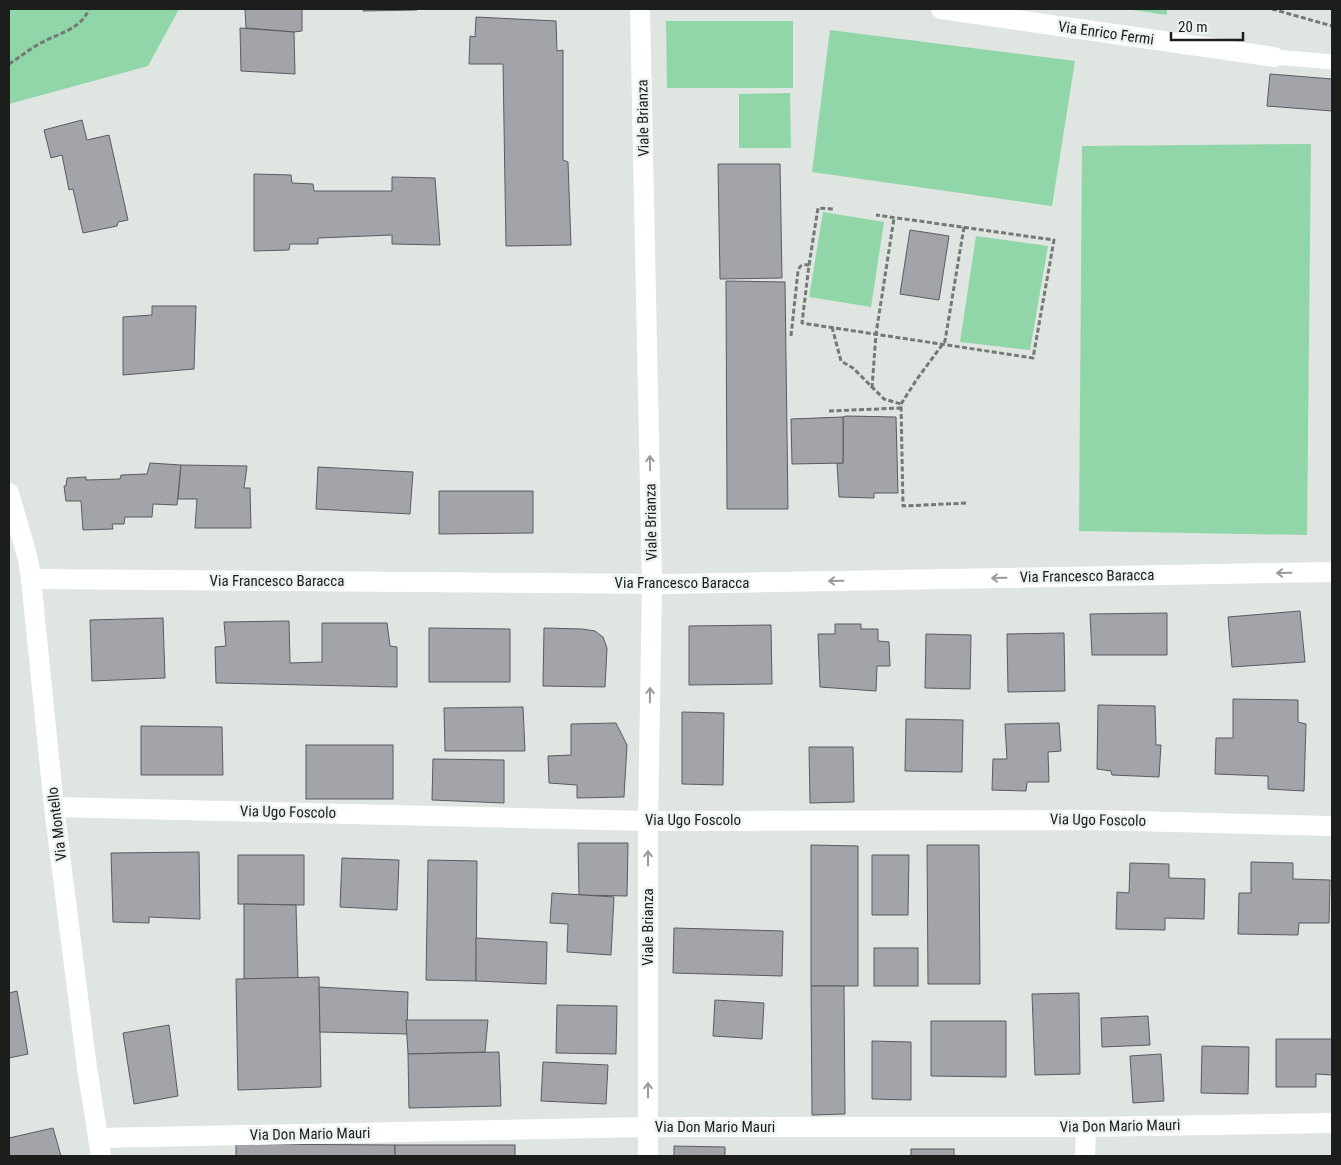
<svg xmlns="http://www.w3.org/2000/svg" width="1341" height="1165" viewBox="0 0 1341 1165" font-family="'Roboto Condensed',sans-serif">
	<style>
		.green { fill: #91d6a9 }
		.building { fill: #a2a4aa; stroke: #5a5b61 }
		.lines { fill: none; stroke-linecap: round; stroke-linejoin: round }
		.path { stroke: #757976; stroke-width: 3; stroke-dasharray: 5 2.5; stroke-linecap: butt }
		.pedestrian { stroke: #fff; stroke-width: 15 }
		.minor { stroke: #fff; stroke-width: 20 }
		.oneway { stroke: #999a99 }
		.labels { text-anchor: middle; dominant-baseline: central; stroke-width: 5; stroke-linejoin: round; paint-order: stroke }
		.street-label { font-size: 15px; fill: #1c1e1c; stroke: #edf3ee }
	</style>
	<rect width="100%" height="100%" fill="#dfe5e1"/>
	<g class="green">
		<polygon points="9,9 179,9 148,66 9,104"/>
		<polygon points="1125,9 1167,9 1167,15"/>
		<polygon points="666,21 793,21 793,88 667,88"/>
		<polygon points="830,30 1075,61 1052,206 812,172"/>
		<polygon points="790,93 791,148 739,148 739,94"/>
		<polygon points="1311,144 1307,535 1079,531 1082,146"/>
		<polygon points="823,212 884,222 871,307 809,297"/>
		<polygon points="976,236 1048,246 1030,350 960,342"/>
	</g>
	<g class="building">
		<polygon points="245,9 302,9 302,31 294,32 246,28"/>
		<polygon points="363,9 417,9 417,10 363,11"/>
		<polygon points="476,17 556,21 557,51 563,50 563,160 568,162 571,245 506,246 503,64 469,64 470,36 475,37"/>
		<polygon points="240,28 294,32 295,74 241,71"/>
		<polygon points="1270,74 1332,79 1332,111 1267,106"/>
		<polygon points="82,120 87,140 109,135 128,220 118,222 117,226 83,233 73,189 69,190 62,155 51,158 44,130"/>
		<polygon points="718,164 780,164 782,278 720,279"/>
		<polygon points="254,174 291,175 292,183 313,184 314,191 392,191 392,177 435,178 440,245 392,244 392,235 318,238 318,244 290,244 289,250 254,251"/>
		<polygon points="910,230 949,236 939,300 900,294"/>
		<polygon points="726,281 785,282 788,509 727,509"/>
		<polygon points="152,306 196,306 194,369 123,375 123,317 152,315"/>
		<polygon points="846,416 896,417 898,493 874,493 874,498 839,497 837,463 843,463 843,417"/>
		<polygon points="843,417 843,463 792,464 791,419"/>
		<polygon points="150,463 181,465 177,505 153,504 152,517 125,517 124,524 112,524 113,529 83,530 81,501 66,501 64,486 66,486 67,478 86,477 86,480 120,479 121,475 147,474"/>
		<polygon points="181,465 247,466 244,488 250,488 251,528 195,528 197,499 178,499"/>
		<polygon points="318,467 413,472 410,514 316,509"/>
		<polygon points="439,491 533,491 533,533 439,534"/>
		<polygon points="1300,611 1305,662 1232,667 1228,617"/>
		<polygon points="1167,613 1167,655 1092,655 1090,614"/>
		<polygon points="163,618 165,678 92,681 90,620"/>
		<polygon points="289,621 290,663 322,662 322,623 387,623 390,646 397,647 397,687 216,683 215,647 226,646 224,622"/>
		<polygon points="835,624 861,624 861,629 878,629 878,641 889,642 890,666 877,666 876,691 820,687 818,634 835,634"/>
		<polygon points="771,625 772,684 689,685 689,626"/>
		<polygon points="429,628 510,629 510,682 429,682"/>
		<polygon points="544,628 582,629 595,631 603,637 607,648 605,687 543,686"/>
		<polygon points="1064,633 1065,691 1008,692 1007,634"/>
		<polygon points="926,634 971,635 970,689 925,688"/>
		<polygon points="1233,699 1298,700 1298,722 1306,724 1304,791 1268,789 1268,776 1215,774 1216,738 1233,738"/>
		<polygon points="1098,705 1155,706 1156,745 1161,745 1159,777 1112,775 1111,771 1097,769"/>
		<polygon points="523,707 525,751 445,751 444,708"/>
		<polygon points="682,712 724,713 723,785 682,784"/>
		<polygon points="906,719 963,720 962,772 905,771"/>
		<polygon points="616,723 627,745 624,797 577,798 577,785 549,783 548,756 571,755 571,724"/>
		<polygon points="1059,723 1061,751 1048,752 1049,782 1027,782 1026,791 992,790 993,759 1007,759 1005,724"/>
		<polygon points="141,726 222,727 223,775 141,775"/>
		<rect x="306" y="745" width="87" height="54"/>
		<polygon points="809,747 853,747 854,802 810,803"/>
		<polygon points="433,759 504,760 504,803 432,800"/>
		<polygon points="578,843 628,843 627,896 579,895"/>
		<polygon points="811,845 858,846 858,986 811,986"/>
		<polygon points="927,845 979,845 980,984 928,984"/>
		<polygon points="199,852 200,919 149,917 149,923 113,922 111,853"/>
		<polygon points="238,855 304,855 304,905 238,904"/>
		<polygon points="872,855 909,855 908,915 872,915"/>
		<polygon points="342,858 399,860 397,910 340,907"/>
		<polygon points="428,860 477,861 476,981 426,980"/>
		<polygon points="1251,862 1293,863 1293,879 1330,880 1329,923 1299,923 1298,935 1238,934 1239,893 1251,893"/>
		<polygon points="1130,863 1169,864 1169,878 1205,879 1204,919 1165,918 1165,930 1116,929 1117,892 1129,893"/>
		<polygon points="552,893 614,897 611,955 567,952 568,924 550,923"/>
		<polygon points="244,904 296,905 298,978 244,979"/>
		<polygon points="674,928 783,931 782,976 673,973"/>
		<polygon points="476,938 547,942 546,984 476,981"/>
		<rect x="874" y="948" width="44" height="38"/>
		<polygon points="319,977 321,1087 238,1090 236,979"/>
		<polygon points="811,986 844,986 845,1114 812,1115"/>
		<polygon points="319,987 408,992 407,1034 320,1032"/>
		<polygon points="17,991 28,1054 9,1058 9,993"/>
		<polygon points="1079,993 1080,1074 1035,1075 1032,994"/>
		<polygon points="715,1000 764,1003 762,1039 713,1036"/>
		<polygon points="557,1005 617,1006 616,1054 556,1053"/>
		<polygon points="1148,1016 1150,1045 1102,1047 1101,1018"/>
		<polygon points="406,1020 488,1020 485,1052 408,1054"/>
		<polygon points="931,1021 1006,1021 1006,1077 931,1076"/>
		<polygon points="169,1025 178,1096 134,1104 123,1033"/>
		<polygon points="1276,1039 1332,1039 1332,1075 1316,1074 1316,1087 1276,1087"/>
		<polygon points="872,1041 911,1042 911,1100 872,1099"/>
		<polygon points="1202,1046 1249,1047 1248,1094 1201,1093"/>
		<polygon points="499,1052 501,1106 409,1108 408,1054"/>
		<polygon points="1161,1054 1164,1101 1133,1103 1130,1056"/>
		<polygon points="543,1062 608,1065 606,1104 541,1101"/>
		<polygon points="53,1128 61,1156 9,1156 9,1138"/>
		<polygon points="236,1144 395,1145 395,1156 236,1156"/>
		<rect x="395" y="1145" width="120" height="11"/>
		<polygon points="674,1146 725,1147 725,1156 674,1156"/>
		<rect x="911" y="1149" width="43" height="7"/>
	</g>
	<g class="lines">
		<g class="path">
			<polyline points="1272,9 1332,26"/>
			<path d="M9 64C19 58 28 50 39 44 56 34 81 30 89 9"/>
			<polyline points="964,227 945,341 917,379 901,404 903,506 967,503"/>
			<polyline points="809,265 818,208 833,209"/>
			<polyline points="832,327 841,361 853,368 884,399 901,404"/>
			<path d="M791 336 798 271C800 265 802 264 809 265L802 323 1033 358 1054 240 876 215"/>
			<polyline points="872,388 876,334 894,218"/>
			<polyline points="829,411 901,408"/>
		</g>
		<polyline class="pedestrian" points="1274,57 1332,62"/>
		<g class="minor">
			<polyline points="640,9 652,584 648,821 648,1156"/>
			<polyline points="941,9 1274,57"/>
			<polyline points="9,493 28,559 31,579 54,807 87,1068 101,1156"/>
			<polyline points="31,579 667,584 1332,572"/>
			<polyline points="54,807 648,821 1093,820 1332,826"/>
			<polyline points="98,1138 648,1127 1086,1127 1332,1123"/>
			<polyline points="1085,1156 1086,1127"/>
		</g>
	</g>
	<defs><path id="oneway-shaft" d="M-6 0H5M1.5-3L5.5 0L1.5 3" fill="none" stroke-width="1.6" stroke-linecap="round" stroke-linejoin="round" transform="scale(1.25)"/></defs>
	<g class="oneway">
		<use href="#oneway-shaft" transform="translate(650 463) rotate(-91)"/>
		<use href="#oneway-shaft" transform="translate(1284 573) rotate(179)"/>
		<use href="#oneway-shaft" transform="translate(999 578) rotate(179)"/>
		<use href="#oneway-shaft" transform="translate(836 581) rotate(179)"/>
		<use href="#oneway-shaft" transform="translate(650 695) rotate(-89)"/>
		<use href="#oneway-shaft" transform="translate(648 858) rotate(-90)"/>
		<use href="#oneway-shaft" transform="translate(648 1090) rotate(-90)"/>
	</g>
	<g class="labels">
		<g class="street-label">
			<text transform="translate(1106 33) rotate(8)">Via Enrico Fermi</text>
			<text transform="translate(643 118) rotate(-91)">Viale Brianza</text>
			<text transform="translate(651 522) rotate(-91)">Viale Brianza</text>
			<text transform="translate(1087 576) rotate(-1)">Via Francesco Baracca</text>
			<text x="277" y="581">Via Francesco Baracca</text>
			<text x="682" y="583">Via Francesco Baracca</text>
			<text transform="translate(288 812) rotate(1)">Via Ugo Foscolo</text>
			<text x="693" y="820">Via Ugo Foscolo</text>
			<text transform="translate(1098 820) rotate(1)">Via Ugo Foscolo</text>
			<text transform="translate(57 824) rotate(-97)">Via Montello</text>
			<text transform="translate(648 927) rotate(-90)">Viale Brianza</text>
			<text transform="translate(1120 1126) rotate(-1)">Via Don Mario Mauri</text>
			<text x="715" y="1127">Via Don Mario Mauri</text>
			<text transform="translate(310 1134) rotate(-1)">Via Don Mario Mauri</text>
		</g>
	</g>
	<rect width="1341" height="1165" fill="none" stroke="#1c1e1c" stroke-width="20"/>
	<path d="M1171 32v8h72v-8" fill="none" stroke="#1c1e1c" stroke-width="2.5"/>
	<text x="1178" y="32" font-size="15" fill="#1c1e1c" stroke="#edf3ee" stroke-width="4" paint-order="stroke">20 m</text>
</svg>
